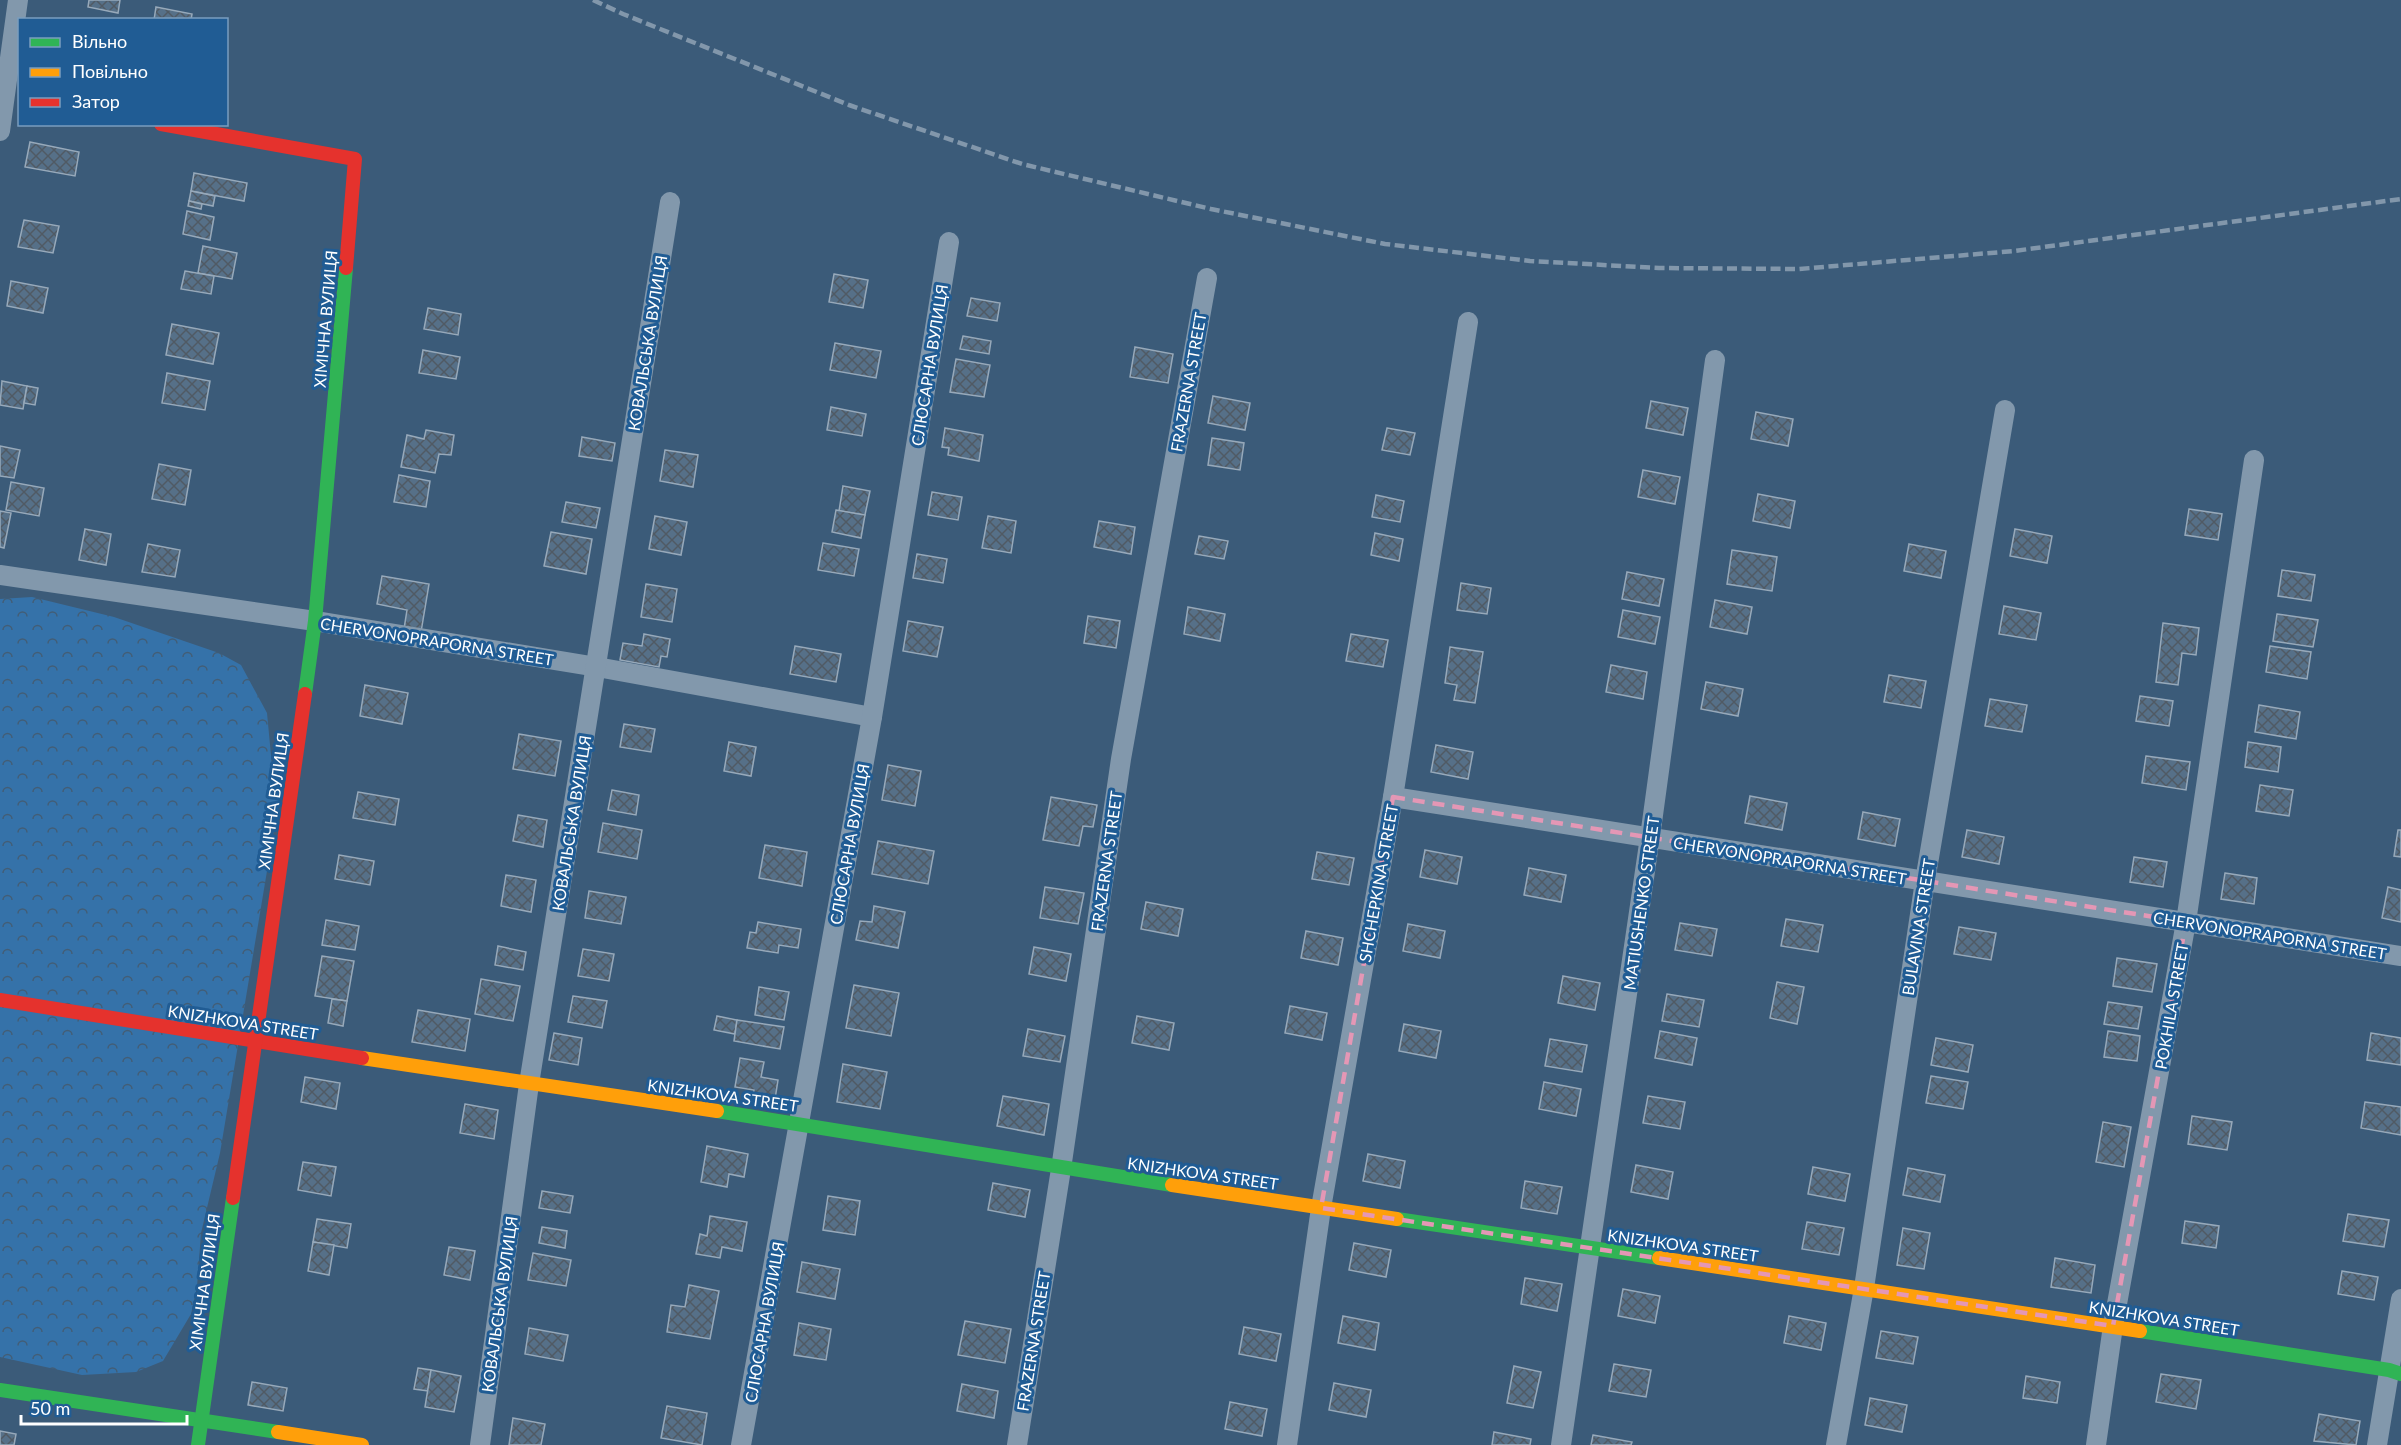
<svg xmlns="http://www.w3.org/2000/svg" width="2401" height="1445" viewBox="0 0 2401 1445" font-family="Lato,sans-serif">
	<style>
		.forest { fill: url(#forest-crowns) }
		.building { fill: url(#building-cross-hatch); stroke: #97a9ba; stroke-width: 1.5 }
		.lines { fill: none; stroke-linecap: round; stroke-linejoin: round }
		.street { stroke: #8298ac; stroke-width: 20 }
		.fast { stroke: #30b455; stroke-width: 14 }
		.slow { stroke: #ff9f0a; stroke-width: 14 }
		.jam { stroke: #e5322d; stroke-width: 14 }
		.rail { stroke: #8297ab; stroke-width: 4.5; stroke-dasharray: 10 4.5; stroke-linecap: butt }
		.marked { fill: none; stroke: #e497b5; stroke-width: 4.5; stroke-dasharray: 12 8; stroke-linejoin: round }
		.labels { text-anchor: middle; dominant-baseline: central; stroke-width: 6; stroke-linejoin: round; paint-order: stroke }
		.street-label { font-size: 16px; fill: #fff; stroke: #205c94 }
	</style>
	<defs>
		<pattern id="forest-crowns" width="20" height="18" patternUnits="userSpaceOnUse" patternTransform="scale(1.5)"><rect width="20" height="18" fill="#3572a9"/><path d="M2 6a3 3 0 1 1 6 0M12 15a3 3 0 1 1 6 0" fill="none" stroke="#425d76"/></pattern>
		<pattern id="building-cross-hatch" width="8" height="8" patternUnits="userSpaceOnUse" patternTransform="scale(1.5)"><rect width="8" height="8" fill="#567088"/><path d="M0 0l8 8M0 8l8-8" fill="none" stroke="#505a64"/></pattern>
	</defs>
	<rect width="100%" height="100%" fill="#3b5b79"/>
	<polygon class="forest" points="32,597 114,617 219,653 241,665 267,713 272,766 279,799 220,1153 201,1233 197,1287 191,1314 163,1361 136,1372 82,1375 0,1357 0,599"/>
	<g class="building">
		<polygon points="89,0 120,0 118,13 88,7"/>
		<polygon points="156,7 192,14 191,20 154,20"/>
		<polygon points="30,142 79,152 75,176 25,167"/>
		<polygon points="194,173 247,183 244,201 191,191"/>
		<polygon points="191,191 215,196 213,206 189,201"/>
		<polygon points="189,201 202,204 201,209 188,206"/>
		<polygon points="187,211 214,217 210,240 183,234"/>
		<polygon points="24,220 59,226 53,253 18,247"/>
		<polygon points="203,246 237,253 232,279 198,273"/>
		<polygon points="185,271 214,276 211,294 181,289"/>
		<polygon points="834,274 868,280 863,308 829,302"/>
		<polygon points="11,281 48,288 43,313 7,306"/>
		<polygon points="971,298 1000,303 997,321 967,316"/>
		<polygon points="428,308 461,314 458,335 424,329"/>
		<polygon points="172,324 219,333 213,364 166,355"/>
		<polygon points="963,336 991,341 989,354 960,349"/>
		<polygon points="835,343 881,351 876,378 830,370"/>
		<polygon points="1135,347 1173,354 1168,383 1130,377"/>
		<polygon points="423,350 460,357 456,379 419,373"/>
		<polygon points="956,359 990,365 984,397 950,392"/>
		<polygon points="167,373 210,381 205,410 162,403"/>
		<polygon points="2,381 27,386 23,409 0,405"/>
		<polygon points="27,386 38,388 35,405 24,403"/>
		<polygon points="1213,396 1250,403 1245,430 1208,423"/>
		<polygon points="1651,401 1688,408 1683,435 1646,428"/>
		<polygon points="831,407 866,414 862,436 827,430"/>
		<polygon points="1756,412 1793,419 1788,446 1751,439"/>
		<polygon points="945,428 983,435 979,461 948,455 949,448 942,447"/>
		<polygon points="1387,428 1415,433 1410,455 1382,450"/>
		<polygon points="426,430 454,435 451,455 439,454 435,473 401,467 407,435 424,439"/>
		<polygon points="582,437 615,443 612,461 579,456"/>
		<polygon points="1212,438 1244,443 1240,470 1208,465"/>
		<polygon points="0,446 20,450 14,478 0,476"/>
		<polygon points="665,450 698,455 693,487 660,481"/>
		<polygon points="159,464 191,470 185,505 152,499"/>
		<polygon points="1643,470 1680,477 1675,504 1638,497"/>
		<polygon points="399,475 430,481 426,507 394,502"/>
		<polygon points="11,482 44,488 39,516 6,510"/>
		<polygon points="843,486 870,491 865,515 839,511"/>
		<polygon points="932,492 962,497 958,520 928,515"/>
		<polygon points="1758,494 1795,501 1790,528 1753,521"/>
		<polygon points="1376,495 1404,501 1400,522 1372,517"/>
		<polygon points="566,502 600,508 596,528 562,522"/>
		<polygon points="2189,509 2222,514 2218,540 2185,535"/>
		<polygon points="836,510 865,515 861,538 832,532"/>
		<polygon points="0,511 11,513 4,548 0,547"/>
		<polygon points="655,516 687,522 681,555 649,549"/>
		<polygon points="988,516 1016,521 1011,553 982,548"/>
		<polygon points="1099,521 1135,527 1131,554 1094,547"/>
		<polygon points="85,529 111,534 106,565 79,560"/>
		<polygon points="2015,529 2052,536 2047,563 2010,556"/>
		<polygon points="551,532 592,539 586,574 544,566"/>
		<polygon points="1375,533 1403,539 1399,561 1371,555"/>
		<polygon points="1199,536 1228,541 1224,559 1195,554"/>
		<polygon points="823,543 859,549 854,576 818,570"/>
		<polygon points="148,544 180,550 175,577 142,572"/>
		<polygon points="1909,544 1946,551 1941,578 1904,571"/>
		<polygon points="1732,550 1777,557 1772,591 1727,584"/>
		<polygon points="917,554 947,559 943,583 913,578"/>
		<polygon points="2282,570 2315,575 2311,601 2278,596"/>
		<polygon points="1627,572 1664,579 1659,606 1622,599"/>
		<polygon points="382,576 429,584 421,632 404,629 407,610 377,604"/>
		<polygon points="1461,583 1491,588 1487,614 1457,610"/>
		<polygon points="646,584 677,589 672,622 641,617"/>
		<polygon points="1715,600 1752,607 1747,634 1710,627"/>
		<polygon points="2004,606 2041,613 2036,640 1999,634"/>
		<polygon points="1188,607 1225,614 1220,641 1184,634"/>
		<polygon points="1623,610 1660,617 1655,644 1618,637"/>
		<polygon points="2277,614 2318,620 2313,647 2273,641"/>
		<polygon points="1088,616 1120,621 1116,648 1084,643"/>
		<polygon points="908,621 943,627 937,657 903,651"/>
		<polygon points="2163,623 2199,628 2196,655 2182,653 2178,685 2156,682"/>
		<polygon points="644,634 670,639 667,657 661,656 659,667 620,660 623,643 642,646"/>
		<polygon points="1351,634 1388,640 1383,667 1346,661"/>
		<polygon points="795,646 841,654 836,682 790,674"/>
		<polygon points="2270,646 2311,652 2307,679 2266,672"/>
		<polygon points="1450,647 1483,652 1475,703 1454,700 1457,685 1445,683"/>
		<polygon points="1611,665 1647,672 1643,699 1606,692"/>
		<polygon points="1889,675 1926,681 1921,708 1884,702"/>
		<polygon points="1706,682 1743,689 1738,716 1701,709"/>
		<polygon points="365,685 408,693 402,724 360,716"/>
		<polygon points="2140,696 2173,701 2169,726 2136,721"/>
		<polygon points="1990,699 2027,705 2022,732 1985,726"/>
		<polygon points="2259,705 2300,712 2296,739 2255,732"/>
		<polygon points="624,724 655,729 651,752 620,747"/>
		<polygon points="519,734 561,741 555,776 513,769"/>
		<polygon points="729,742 756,747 751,776 724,771"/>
		<polygon points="2248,742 2281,747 2278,772 2245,767"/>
		<polygon points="1436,745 1473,752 1468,779 1431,772"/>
		<polygon points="2146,756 2190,762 2186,790 2142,783"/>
		<polygon points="888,765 921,771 915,806 882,800"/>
		<polygon points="2260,785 2293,790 2289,816 2256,811"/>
		<polygon points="612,790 639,795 636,815 608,810"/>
		<polygon points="358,792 399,799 395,825 353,818"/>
		<polygon points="1750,796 1787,803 1782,830 1745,823"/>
		<polygon points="1051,797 1097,805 1093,827 1083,826 1079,846 1043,840"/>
		<polygon points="1863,812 1900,819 1895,846 1858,839"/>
		<polygon points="518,815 547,820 543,847 513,841"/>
		<polygon points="603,823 642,830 637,859 598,852"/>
		<polygon points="1967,830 2004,837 1999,864 1962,857"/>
		<polygon points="2398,830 2401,830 2401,857 2394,856"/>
		<polygon points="878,841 934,851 928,884 872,874"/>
		<polygon points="765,845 807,852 802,886 759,878"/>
		<polygon points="1425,850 1462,857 1457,884 1420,877"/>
		<polygon points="1317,852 1354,858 1349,885 1312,879"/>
		<polygon points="339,855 374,861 370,885 335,879"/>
		<polygon points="2134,857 2167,862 2163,887 2130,882"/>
		<polygon points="1529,868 1566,875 1561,902 1524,895"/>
		<polygon points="2225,873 2257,878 2254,904 2221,899"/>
		<polygon points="506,875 536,880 531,912 501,906"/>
		<polygon points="1045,887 1084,893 1078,924 1040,918"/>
		<polygon points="2388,887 2401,890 2401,922 2382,918"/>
		<polygon points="589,891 626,897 621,924 585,918"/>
		<polygon points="1146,902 1183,909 1178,936 1141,929"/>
		<polygon points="874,906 905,912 898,948 856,940 860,921 872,922"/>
		<polygon points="1786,919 1823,925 1818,952 1781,946"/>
		<polygon points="326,920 359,926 355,950 322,945"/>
		<polygon points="758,922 801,929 798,948 779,945 778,953 747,948 750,932 756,933"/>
		<polygon points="1680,923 1717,929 1712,956 1675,950"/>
		<polygon points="1408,924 1445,931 1440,958 1403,951"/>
		<polygon points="1959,927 1996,933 1991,960 1954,954"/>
		<polygon points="1306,931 1343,938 1338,965 1301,958"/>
		<polygon points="498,946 526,952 523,970 495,965"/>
		<polygon points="1034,947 1071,954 1066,981 1029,974"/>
		<polygon points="583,949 614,954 609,981 578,976"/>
		<polygon points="322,956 354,961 347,1001 315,996"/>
		<polygon points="2117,958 2157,964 2152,992 2113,986"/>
		<polygon points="1563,976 1600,983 1595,1010 1558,1003"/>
		<polygon points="481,979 520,986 513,1021 475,1014"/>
		<polygon points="1777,982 1804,987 1797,1024 1770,1018"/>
		<polygon points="854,985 899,993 891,1036 846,1028"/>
		<polygon points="759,987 789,992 784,1020 755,1015"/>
		<polygon points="1667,994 1704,1000 1699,1027 1662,1021"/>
		<polygon points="573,996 607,1001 602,1028 568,1022"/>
		<polygon points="332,999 347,1001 343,1026 328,1023"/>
		<polygon points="2108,1002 2142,1007 2138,1029 2104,1024"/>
		<polygon points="1290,1006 1327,1013 1322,1040 1285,1033"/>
		<polygon points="418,1010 470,1019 465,1051 412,1042"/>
		<polygon points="717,1016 737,1020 735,1034 714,1030"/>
		<polygon points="1137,1016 1174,1023 1169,1050 1132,1043"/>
		<polygon points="737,1020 784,1027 780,1049 734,1041"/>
		<polygon points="1404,1024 1441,1031 1436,1058 1399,1051"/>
		<polygon points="1028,1029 1065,1036 1060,1062 1023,1056"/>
		<polygon points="1660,1031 1697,1038 1692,1065 1655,1058"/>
		<polygon points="2108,1031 2140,1036 2137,1061 2104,1057"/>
		<polygon points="554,1033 582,1038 578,1065 549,1060"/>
		<polygon points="2371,1033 2401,1038 2401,1065 2367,1060"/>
		<polygon points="1936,1038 1973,1045 1968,1072 1931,1065"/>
		<polygon points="1550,1039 1587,1045 1582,1072 1545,1066"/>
		<polygon points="740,1058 764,1062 761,1077 778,1080 775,1099 753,1095 754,1090 735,1087"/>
		<polygon points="843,1064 887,1072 880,1109 837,1102"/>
		<polygon points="1931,1076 1968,1082 1963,1109 1926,1103"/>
		<polygon points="305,1077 340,1083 336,1109 301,1102"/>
		<polygon points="1544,1082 1581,1089 1576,1116 1539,1109"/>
		<polygon points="1003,1096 1049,1104 1044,1135 997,1126"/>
		<polygon points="1648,1096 1685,1102 1680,1129 1643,1123"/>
		<polygon points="2365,1102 2401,1107 2401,1135 2361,1128"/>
		<polygon points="465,1104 498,1110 494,1139 460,1133"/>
		<polygon points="2192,1116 2232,1122 2227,1150 2188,1144"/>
		<polygon points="2103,1122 2131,1127 2124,1167 2096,1162"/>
		<polygon points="707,1146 748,1154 744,1177 729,1174 727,1187 701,1182"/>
		<polygon points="1368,1154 1405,1161 1400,1188 1363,1181"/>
		<polygon points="303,1162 336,1167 331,1196 298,1190"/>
		<polygon points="1636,1165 1673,1172 1668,1199 1631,1192"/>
		<polygon points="1813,1167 1850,1174 1845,1201 1808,1194"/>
		<polygon points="1908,1168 1945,1175 1940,1202 1903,1195"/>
		<polygon points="1525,1181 1562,1187 1557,1214 1521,1208"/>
		<polygon points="993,1183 1030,1190 1025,1217 988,1210"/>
		<polygon points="542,1191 573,1196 570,1213 539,1208"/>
		<polygon points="828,1196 860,1201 855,1235 823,1230"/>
		<polygon points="2348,1214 2389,1220 2384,1247 2343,1241"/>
		<polygon points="710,1216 747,1222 742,1251 722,1247 720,1258 696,1254 700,1234 707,1236"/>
		<polygon points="317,1219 351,1224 347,1248 313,1242"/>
		<polygon points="2185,1221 2219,1226 2216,1248 2182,1243"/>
		<polygon points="1807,1222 1844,1228 1839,1255 1802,1249"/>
		<polygon points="542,1227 567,1231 565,1248 539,1243"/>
		<polygon points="1903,1228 1930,1233 1924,1269 1897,1265"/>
		<polygon points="313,1242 334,1245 329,1275 308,1271"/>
		<polygon points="1354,1243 1391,1250 1386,1277 1349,1270"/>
		<polygon points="449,1247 475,1251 470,1280 444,1275"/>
		<polygon points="533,1253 571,1260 566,1286 528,1280"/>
		<polygon points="2055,1258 2095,1265 2091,1293 2051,1287"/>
		<polygon points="802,1262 840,1269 835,1299 797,1292"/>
		<polygon points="2342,1271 2378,1277 2374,1300 2338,1294"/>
		<polygon points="1525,1278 1562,1284 1557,1311 1521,1304"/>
		<polygon points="689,1285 719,1291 710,1339 667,1332 671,1305 685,1307"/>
		<polygon points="1623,1289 1660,1296 1655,1323 1618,1316"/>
		<polygon points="1343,1316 1379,1323 1375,1350 1338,1343"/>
		<polygon points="1789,1316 1826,1323 1821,1350 1784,1343"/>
		<polygon points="965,1321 1011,1329 1005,1363 958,1355"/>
		<polygon points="799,1323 831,1329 826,1360 794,1355"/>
		<polygon points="1244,1327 1281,1334 1276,1361 1239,1354"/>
		<polygon points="529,1328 568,1335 563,1361 525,1354"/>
		<polygon points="1881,1331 1918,1337 1913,1364 1876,1358"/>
		<polygon points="1614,1364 1651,1370 1646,1397 1609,1391"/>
		<polygon points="1514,1366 1541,1372 1533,1408 1507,1403"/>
		<polygon points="418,1368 431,1370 428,1391 414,1389"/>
		<polygon points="431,1370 461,1376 454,1412 425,1407"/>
		<polygon points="2161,1374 2201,1380 2196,1409 2156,1402"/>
		<polygon points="2026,1376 2060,1382 2057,1403 2023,1398"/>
		<polygon points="252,1382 287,1388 283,1411 248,1405"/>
		<polygon points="1334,1383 1371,1390 1366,1417 1329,1410"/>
		<polygon points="962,1384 998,1391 994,1418 957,1411"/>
		<polygon points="1870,1398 1907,1405 1902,1432 1865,1425"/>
		<polygon points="1230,1402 1267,1409 1262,1436 1225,1429"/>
		<polygon points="667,1406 707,1413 702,1445 661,1438"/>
		<polygon points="2319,1414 2360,1421 2356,1445 2314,1441"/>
		<polygon points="513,1418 545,1424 541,1445 509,1445"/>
		<polygon points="0,1431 16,1434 14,1445 0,1445"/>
		<polygon points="1494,1432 1531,1439 1530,1445 1492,1445"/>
		<polygon points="1593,1435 1632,1442 1631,1445 1591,1445"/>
	</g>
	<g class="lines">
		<g class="street">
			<polyline points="0,131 18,0"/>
			<polyline points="0,575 315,621 597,667 872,717"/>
			<polyline points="1393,797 2401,956"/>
			<polyline points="480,1445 529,1084 670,202"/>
			<polyline points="741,1445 872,717 949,242"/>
			<polyline points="1017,1445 1061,1169 1121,759 1207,278"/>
			<polyline points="1287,1445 1321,1208 1393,797 1468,322"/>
			<polyline points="1561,1445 1650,837 1715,360"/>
			<polyline points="1836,1445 1864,1288 1925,881 2005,410"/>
			<polyline points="2096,1445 2113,1326 2186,922 2254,460"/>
			<polyline points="2377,1445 2401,1299"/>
		</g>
		<g class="fast">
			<polyline points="305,694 315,621 346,268"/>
			<polyline points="717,1111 1172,1185"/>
			<polyline points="1397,1219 1659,1258"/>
			<polyline points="2140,1331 2389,1370 2401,1374"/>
			<polyline points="0,1390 278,1432"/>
			<polyline points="198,1445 233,1198"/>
		</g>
		<g class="slow">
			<polyline points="362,1058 717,1111"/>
			<polyline points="1172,1185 1397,1219"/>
			<polyline points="1659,1258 2140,1331"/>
			<polyline points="278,1432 362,1445"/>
		</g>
		<g class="jam">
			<polyline points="161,124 355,159 346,268"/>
			<polyline points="0,1000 362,1058"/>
			<polyline points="233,1198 305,694"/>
		</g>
		<polyline class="rail" points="593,0 623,14 849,105 1022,164 1211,209 1385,244 1530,261 1659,268 1799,269 2014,251 2401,199"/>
	</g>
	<path class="marked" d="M1393 797 2186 922 2113 1326 1321 1208Z"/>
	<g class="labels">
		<g class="street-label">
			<text transform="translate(325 319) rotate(-85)">ХІМІЧНА ВУЛИЦЯ</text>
			<text transform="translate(647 343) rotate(-81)">КОВАЛЬСЬКА ВУЛИЦЯ</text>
			<text transform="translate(929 365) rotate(-81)">СЛЮСАРНА ВУЛИЦЯ</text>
			<text transform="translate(1188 382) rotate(-80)">FRAZERNA STREET</text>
			<text transform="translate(437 641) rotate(9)">CHERVONOPRAPORNA STREET</text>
			<text transform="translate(273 801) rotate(-82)">ХІМІЧНА ВУЛИЦЯ</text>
			<text transform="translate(571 823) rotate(-81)">КОВАЛЬСЬКА ВУЛИЦЯ</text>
			<text transform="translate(849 844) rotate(-80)">СЛЮСАРНА ВУЛИЦЯ</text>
			<text transform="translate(1790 860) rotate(9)">CHERVONOPRAPORNA STREET</text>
			<text transform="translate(1106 861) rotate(-82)">FRAZERNA STREET</text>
			<text transform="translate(1378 883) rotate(-80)">SHCHEPKINA STREET</text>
			<text transform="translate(1641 903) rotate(-82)">MATIUSHENKO STREET</text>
			<text transform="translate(1918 927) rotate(-81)">BULAVINA STREET</text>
			<text transform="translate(2270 935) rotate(9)">CHERVONOPRAPORNA STREET</text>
			<text transform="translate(2171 1006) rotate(-80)">POKHILA STREET</text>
			<text transform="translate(243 1022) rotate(9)">KNIZHKOVA STREET</text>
			<text transform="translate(723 1095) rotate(8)">KNIZHKOVA STREET</text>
			<text transform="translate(1203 1173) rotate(8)">KNIZHKOVA STREET</text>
			<text transform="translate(1683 1245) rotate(8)">KNIZHKOVA STREET</text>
			<text transform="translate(204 1282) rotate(-82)">ХІМІЧНА ВУЛИЦЯ</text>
			<text transform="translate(499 1304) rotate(-82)">КОВАЛЬСЬКА ВУЛИЦЯ</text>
			<text transform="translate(2164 1318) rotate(9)">KNIZHKOVA STREET</text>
			<text transform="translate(764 1322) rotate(-80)">СЛЮСАРНА ВУЛИЦЯ</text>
			<text transform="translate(1033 1341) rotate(-81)">FRAZERNA STREET</text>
		</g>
	</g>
	<rect x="18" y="18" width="210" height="108" fill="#205c94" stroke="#799dbf" stroke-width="1.5"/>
	<rect x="30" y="38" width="30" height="9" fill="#30b455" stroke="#799dbf" stroke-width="1.5"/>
	<text x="72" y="48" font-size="18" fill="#ffffff">Вільно</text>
	<rect x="30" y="68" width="30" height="9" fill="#ff9f0a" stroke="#799dbf" stroke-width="1.5"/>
	<text x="72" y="78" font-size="18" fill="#ffffff">Повільно</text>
	<rect x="30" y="98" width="30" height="9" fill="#e5322d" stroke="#799dbf" stroke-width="1.5"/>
	<text x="72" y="108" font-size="18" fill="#ffffff">Затор</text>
	<path d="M21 1415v9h166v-9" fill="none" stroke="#ffffff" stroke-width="3"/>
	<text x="30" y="1415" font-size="18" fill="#ffffff" stroke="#205c94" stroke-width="4.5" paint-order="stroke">50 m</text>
</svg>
